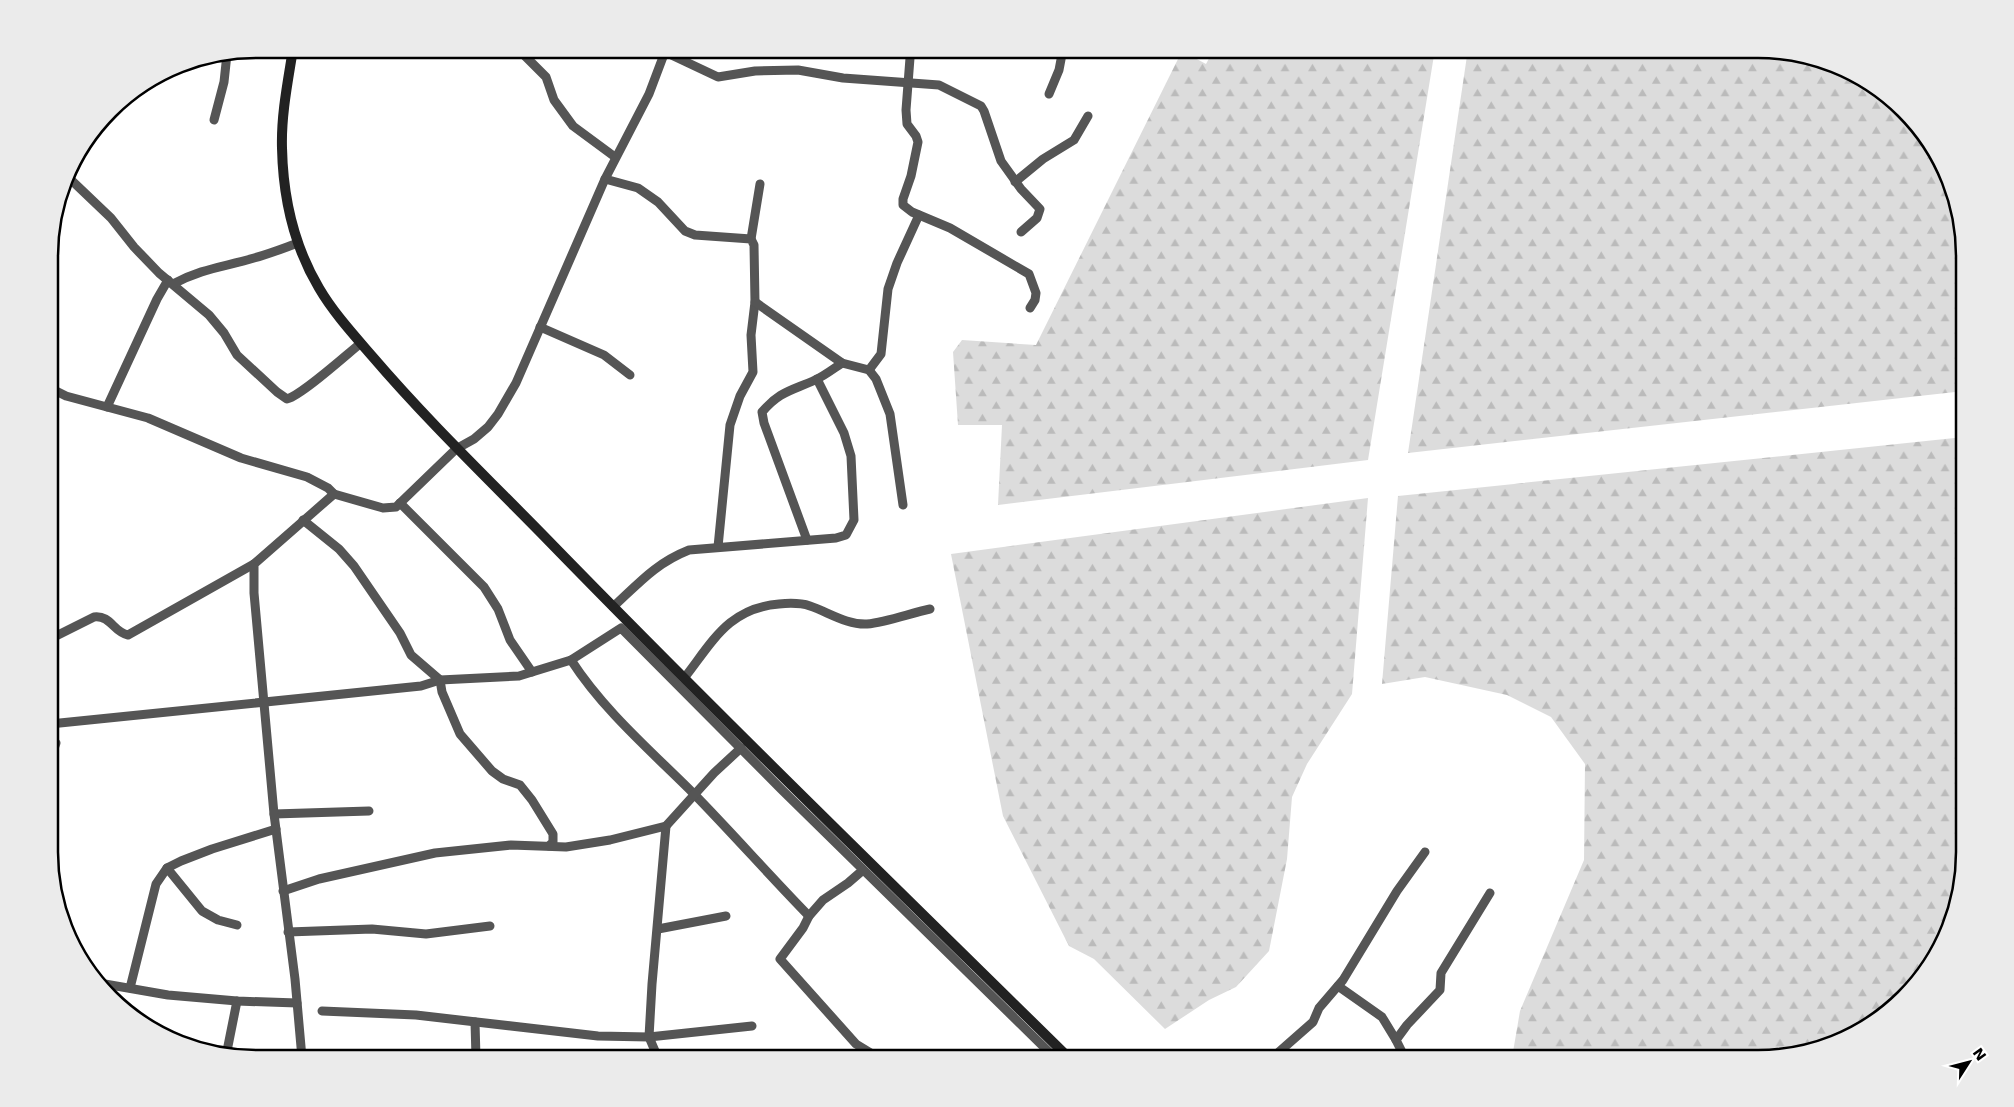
<svg xmlns="http://www.w3.org/2000/svg" width="2014" height="1107" viewBox="0 0 2014 1107" font-family="'DejaVu Sans',sans-serif">
	<style>
		.forest { fill: url(#forest-firs) }
		.lines { fill: none; stroke-linecap: round; stroke-linejoin: round }
		.street { stroke: #555; stroke-width: 9 }
		.secondary { stroke: #222; stroke-width: 10 }
		.rim { fill: none; stroke: #000; stroke-width: 2.5 }
	</style>
	<defs>
		<pattern id="forest-firs" width="22" height="20" patternUnits="userSpaceOnUse" patternTransform="scale(1.25)"><rect width="22" height="20" fill="#dcdcdc"/><path d="M5 1l3.5 6h-7zM16 11l3.5 6h-7z" fill="#bbb"/></pattern>
	</defs>
	<rect width="100%" height="100%" fill="#fff"/>
	<g class="forest">
		<polygon points="1214,49 1435,49 1368,460 998,505 1002,425 958,425 953,352 962,340 1036,345 1182,51 1206,64"/>
		<polygon points="1468,49 1758,49 1850,70 1895,100 1930,141 1964,229 1964,391 1408,453"/>
		<polygon points="1964,437 1965,851 1944,943 1914,988 1873,1023 1824,1047 1771,1058 1512,1058 1520,1011 1584,860 1585,764 1551,717 1507,695 1425,677 1382,684 1398,496"/>
		<polygon points="1368,498 1352,694 1307,764 1292,797 1287,859 1269,951 1236,987 1209,1000 1165,1029 1094,959 1069,946 1003,816 951,554"/>
	</g>
	<g class="lines">
		<g class="street">
			<polyline points="518,49 546,77 554,100 573,126 615,157"/>
			<polyline points="907,49 910,58 906,110 907,124 916,136 918,142 911,176 903,199 903,205 912,212 950,228 1029,274 1036,293 1035,300 1030,308"/>
			<polyline points="665,52 718,77 755,71 798,70 843,78 939,85 981,106 984,111 1001,161 1021,189 1040,209 1037,218 1021,232"/>
			<polyline points="1049,94 1059,70 1063,49"/>
			<polyline points="214,120 224,82 227,54"/>
			<path d="M67 176 111 218 134 247 159 273 209 315 224 333 237 355 277 392 287 399C302 395 346 355 361 343"/>
			<polyline points="605,179 638,188 658,202 685,231 695,235 751,239 754,245 755,302 751,335 753,372 740,396 730,425 718,547"/>
			<polyline points="1015,182 1043,159 1074,140 1088,116"/>
			<polyline points="751,239 760,184"/>
			<path d="M173 284C203 268 224 267 254 258 269 254 284 248 298 243"/>
			<polyline points="755,302 842,363 869,370 876,379 890,414 903,505"/>
			<polyline points="540,327 604,355 630,375"/>
			<polyline points="869,370 881,354 888,289 897,263 919,215"/>
			<polyline points="50,388 66,396 148,418 241,458 307,477 328,488 334,494"/>
			<polyline points="107,407 157,299 168,280"/>
			<polyline points="400,503 484,587 498,609 510,640 532,672"/>
			<polyline points="303,520 339,549 354,566 400,633 411,655 440,680 442,692 460,734 492,771 503,779 520,785 532,800 553,834 553,842 549,846"/>
			<path d="M807 540 764 423 762 412C780 391 791 391 815 380 824 376 833 369 842 363"/>
			<path d="M613 607C639 583 656 563 689 550L836 538 846 535 854 520 851 456 844 433 817 379"/>
			<path d="M50 639 94 617C111 615 113 632 128 635L254 564"/>
			<path d="M571 660C604 711 651 751 694 794 733 834 770 876 809 916"/>
			<path d="M685 677C713 641 729 608 779 604 789 603 801 603 810 606 828 612 847 625 867 624 887 622 911 613 930 609"/>
			<polyline points="50,724 421,686 440,680 519,676 571,660 621,628 781,789 1055,1058"/>
			<polyline points="50,760 56,743"/>
			<polyline points="274,814 369,811"/>
			<polyline points="167,868 202,911 218,920 237,925"/>
			<polyline points="863,870 848,883 823,900 809,916 803,928 780,959 856,1044 879,1058"/>
			<polyline points="283,891 319,879 435,853 511,845 566,847 610,840 666,826 714,773 741,748"/>
			<polyline points="658,929 726,916"/>
			<polyline points="288,932 372,929 426,934 490,926"/>
			<polyline points="99,983 168,995 237,1001 297,1003"/>
			<polyline points="1338,986 1382,1017 1396,1040"/>
			<polyline points="130,988 156,884 167,868 181,861 212,849 276,829"/>
			<polyline points="322,1011 416,1015 598,1036 649,1037 752,1026"/>
			<polyline points="475,1022 476,1058"/>
			<polyline points="227,1051 237,1001"/>
			<polyline points="302,1058 295,979 274,814 254,593 254,564 334,494 383,508 396,507 456,449 474,439 488,427 498,414 516,383 605,179 649,94 666,49"/>
			<polyline points="658,1058 649,1037 652,984 666,826"/>
			<polyline points="1272,1058 1313,1022 1319,1008 1343,980 1397,891 1425,852"/>
			<polyline points="1405,1058 1396,1040 1407,1025 1440,990 1441,973 1490,893"/>
		</g>
		<path class="secondary" d="M293 49C288 81 281 115 282 148 283 196 294 246 319 288 333 312 353 334 372 356 425 418 484 475 541 533 714 711 892 884 1069 1058"/>
	</g>
	<path d="M0 0H2014V1107H0ZM256 58H1758A198 198 0 0 1 1956 256V852A198 198 0 0 1 1758 1050H256A198 198 0 0 1 58 852V256A198 198 0 0 1 256 58Z" fill="#ebebeb" fill-rule="evenodd"/>
	<path class="rim" d="M256 58H1758A198 198 0 0 1 1956 256V852A198 198 0 0 1 1758 1050H256A198 198 0 0 1 58 852V256A198 198 0 0 1 256 58Z"/>
	<g transform="translate(1969 1062) rotate(54)" stroke="#ffffff" stroke-width="4" paint-order="stroke">
	<path d="M0-4L9 19L0 12L-9 19Z" fill="#000000"/>
	<text y="-8" font-size="14" font-weight="bold" text-anchor="middle" fill="#000000">N</text>
	</g>
</svg>
